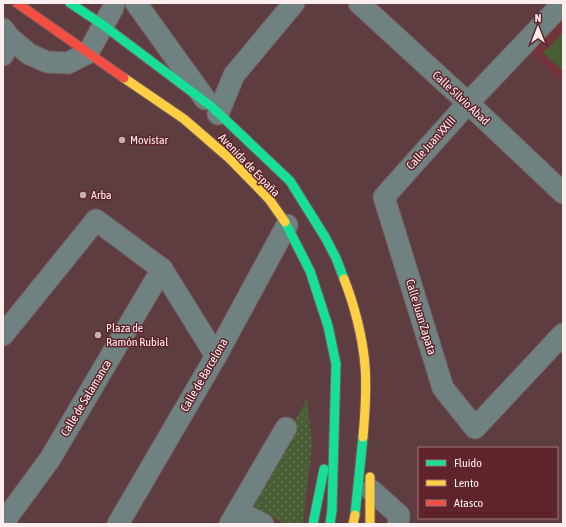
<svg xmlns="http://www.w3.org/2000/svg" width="566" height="527" viewBox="0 0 566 527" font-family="'Asap Condensed',sans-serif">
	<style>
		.built { fill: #74333b }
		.green { fill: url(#green-dots) }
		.pitch { fill: #485d34 }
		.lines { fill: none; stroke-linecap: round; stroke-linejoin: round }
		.street-casing { stroke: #755c5f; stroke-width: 23 }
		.fast-casing { stroke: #755c5f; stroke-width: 11 }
		.slow-casing { stroke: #755c5f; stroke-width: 11 }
		.jam-casing { stroke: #755c5f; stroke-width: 11 }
		.street { stroke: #6f8281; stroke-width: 21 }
		.fast { stroke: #16e098; stroke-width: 9 }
		.slow { stroke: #ffcf43; stroke-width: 9 }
		.jam { stroke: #f24e42; stroke-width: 9 }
		.poi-dot { fill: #c6b0b2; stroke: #5f242b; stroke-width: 1.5 }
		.labels { text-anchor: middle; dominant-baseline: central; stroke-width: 3; stroke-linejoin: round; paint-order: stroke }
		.street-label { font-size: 12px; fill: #feeeef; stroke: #5f242b }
		.poi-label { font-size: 12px; fill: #feeeef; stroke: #5f242b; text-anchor: start }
	</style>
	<defs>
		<pattern id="green-dots" width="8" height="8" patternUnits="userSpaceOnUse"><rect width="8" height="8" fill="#485d34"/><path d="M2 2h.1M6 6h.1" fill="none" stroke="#637552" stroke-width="1.8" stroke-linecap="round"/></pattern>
	</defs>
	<rect width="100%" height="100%" fill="#5e3d40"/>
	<polygon class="built" points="563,17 563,82 531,54"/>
	<polygon class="green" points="307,399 312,445 303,524 287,524 248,506"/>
	<polygon class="pitch" points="563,32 563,71 543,53"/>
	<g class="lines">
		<g class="street-casing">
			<g id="street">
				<polyline points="136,3 205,99"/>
				<polyline points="359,3 468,103 563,193"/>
				<polyline points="563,3 468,103 384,197 443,388 475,428 563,334"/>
				<polyline points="3,29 10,38 29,54 47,62 68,63 88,53 113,8 114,3"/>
				<polyline points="3,55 10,38"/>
				<polyline points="218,114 234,75 294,3"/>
				<polyline points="3,335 96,220 162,269 216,356"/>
				<polyline points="371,490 399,515 398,524"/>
				<polyline points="238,512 263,524"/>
				<polyline points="3,523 50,459 162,269"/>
				<polyline points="118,524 216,356 287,225"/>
				<polyline points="230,524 286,428"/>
			</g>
		</g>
		<g class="fast-casing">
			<g id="fast">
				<polyline points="70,3 103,25 212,107 290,181 325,237 336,258 344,279"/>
				<polyline points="285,222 310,271 328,326 336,364 332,510"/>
				<polyline points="355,515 363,437"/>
				<polyline points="313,524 324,469"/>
				<polyline points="330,524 332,510"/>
			</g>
		</g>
		<g class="slow-casing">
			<g id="slow">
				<polyline points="124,78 184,119 229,158 269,199 285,222"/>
				<path d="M344 279C354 304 363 338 365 366 367 389 365 414 363 437"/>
				<polyline points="370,477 370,524"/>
				<polyline points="353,524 355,515"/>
			</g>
		</g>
		<g class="jam-casing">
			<polyline id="jam" points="17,3 124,78"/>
		</g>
		<use href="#street" class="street"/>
		<use href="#fast" class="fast"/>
		<use href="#slow" class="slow"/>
		<use href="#jam" class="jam"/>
	</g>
	<g class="poi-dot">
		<circle cx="122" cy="140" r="4"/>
		<circle cx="83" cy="195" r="4"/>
		<circle cx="98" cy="335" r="4"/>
	</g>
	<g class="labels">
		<g class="street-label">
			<text transform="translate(461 98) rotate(43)">Calle Silvio Abad</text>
			<text transform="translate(431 143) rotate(-48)">Calle Juan XXIII</text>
			<text transform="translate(249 165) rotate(46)">Avenida de España</text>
			<text transform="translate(421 317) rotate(73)">Calle Juan Zapata</text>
			<text transform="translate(204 375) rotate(-60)">Calle de Barcelona</text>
			<text transform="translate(86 398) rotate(-59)">Calle de Salamanca</text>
		</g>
		<g class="poi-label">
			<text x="130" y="140">Movistar</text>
			<text x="91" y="195">Arba</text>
			<text x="106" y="328">Plaza de<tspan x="106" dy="14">Ramón Rubial</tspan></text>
		</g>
	</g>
	<rect width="566" height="527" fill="none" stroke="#feeeef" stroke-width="8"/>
	<rect x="418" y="447" width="140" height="72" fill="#5f242b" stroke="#9f7579"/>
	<rect x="426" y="460" width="20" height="6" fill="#16e098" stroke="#9f7579"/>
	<text x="454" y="467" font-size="12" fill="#feeeef">Fluido</text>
	<rect x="426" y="480" width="20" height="6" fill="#ffcf43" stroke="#9f7579"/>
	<text x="454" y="487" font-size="12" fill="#feeeef">Lento</text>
	<rect x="426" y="500" width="20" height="6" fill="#f24e42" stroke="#9f7579"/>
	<text x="454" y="507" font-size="12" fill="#feeeef">Atasco</text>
	<g transform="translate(538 28)" stroke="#5f242b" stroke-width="3" paint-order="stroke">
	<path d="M0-3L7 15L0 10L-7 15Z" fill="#feeeef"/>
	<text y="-6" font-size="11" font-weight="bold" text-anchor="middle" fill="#feeeef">N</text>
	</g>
</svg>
